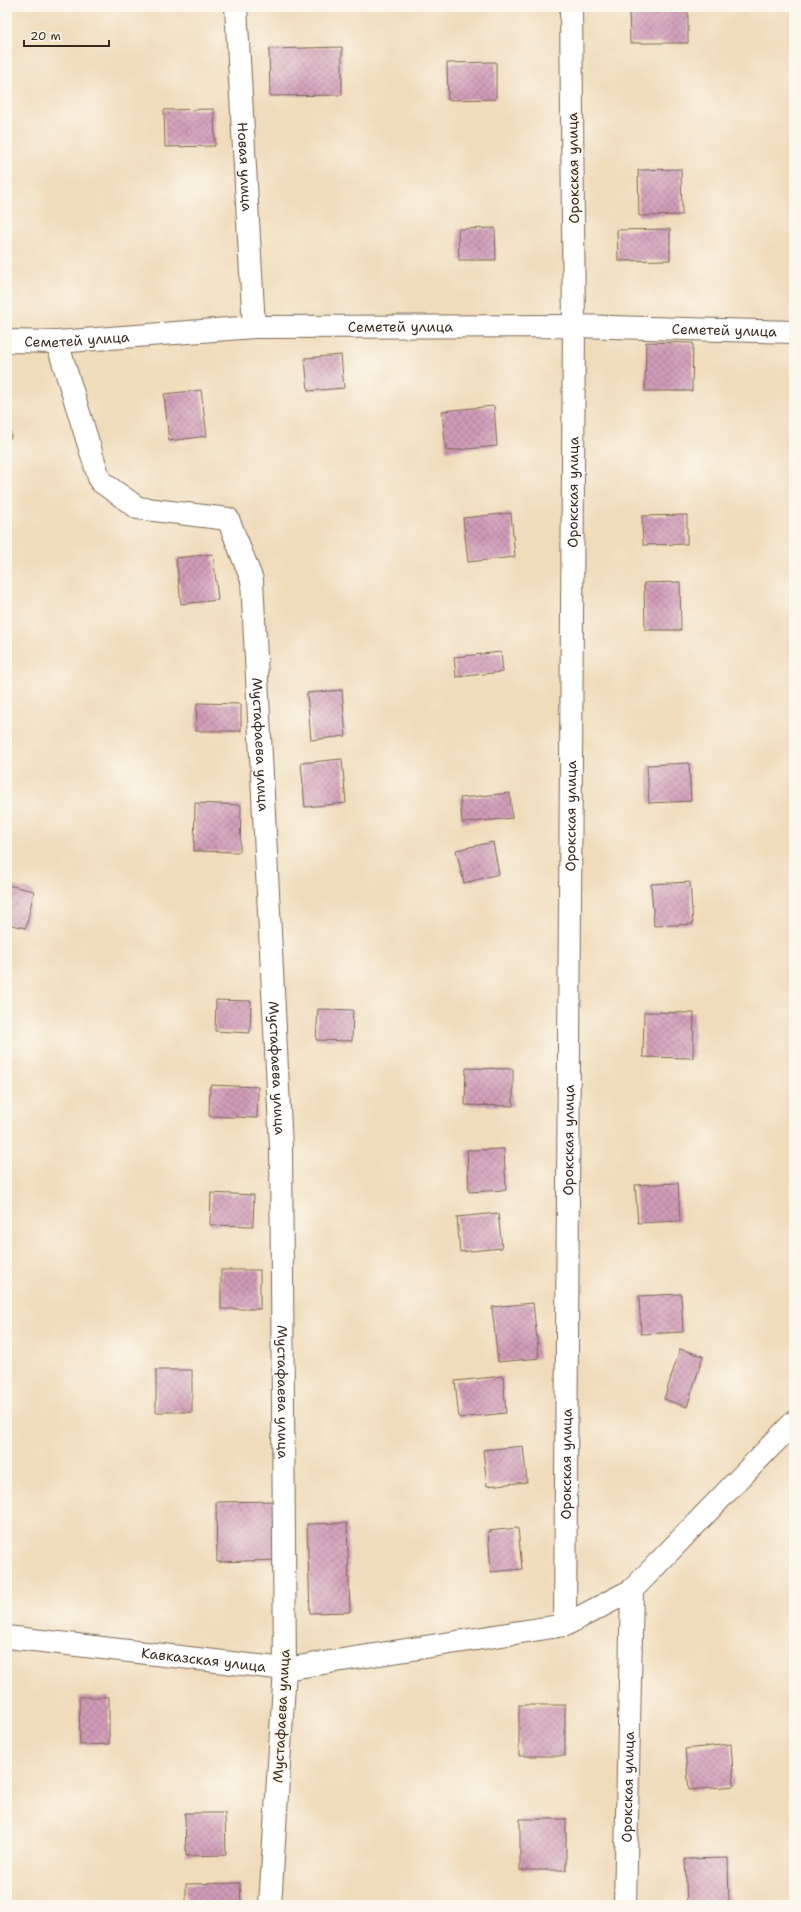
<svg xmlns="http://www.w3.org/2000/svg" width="801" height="1912" viewBox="0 0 801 1912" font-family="'Shantell Sans',sans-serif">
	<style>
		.building { fill: url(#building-cross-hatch) }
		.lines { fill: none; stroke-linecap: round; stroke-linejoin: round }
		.minor-casing { stroke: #7a6855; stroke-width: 24 }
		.minor { stroke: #fff; stroke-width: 22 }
		.labels { text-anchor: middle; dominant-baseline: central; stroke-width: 4; stroke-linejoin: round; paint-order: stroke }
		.street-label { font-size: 14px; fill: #3b2a1e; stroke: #fbf7ec }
	</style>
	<defs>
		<pattern id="building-cross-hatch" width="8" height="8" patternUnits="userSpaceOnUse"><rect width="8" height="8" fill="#d09bb7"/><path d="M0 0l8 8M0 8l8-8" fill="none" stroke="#aa7f94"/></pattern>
	</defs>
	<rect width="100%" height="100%" fill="#fbf7ec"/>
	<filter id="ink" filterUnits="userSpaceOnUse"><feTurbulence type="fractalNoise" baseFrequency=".025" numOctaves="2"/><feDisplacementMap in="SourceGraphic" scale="8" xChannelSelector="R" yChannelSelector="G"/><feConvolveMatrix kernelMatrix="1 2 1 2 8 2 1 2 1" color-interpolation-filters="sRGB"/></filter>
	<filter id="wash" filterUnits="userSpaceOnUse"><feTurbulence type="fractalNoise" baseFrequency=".012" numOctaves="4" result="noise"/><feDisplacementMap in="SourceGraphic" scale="16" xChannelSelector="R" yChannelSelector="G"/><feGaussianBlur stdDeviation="0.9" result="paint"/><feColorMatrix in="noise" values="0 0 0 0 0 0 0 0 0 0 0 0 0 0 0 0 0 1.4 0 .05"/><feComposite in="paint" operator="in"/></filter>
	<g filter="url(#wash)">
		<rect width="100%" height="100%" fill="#f0dcbb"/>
		<g id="blocks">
			<g class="building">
				<polygon points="629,7 688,7 688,43 630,43"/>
				<polygon points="342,47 342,95 270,96 269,49"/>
				<polygon points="496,62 496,99 448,100 447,63"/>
				<polygon points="214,109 215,146 165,147 164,110"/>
				<polygon points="681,169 682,215 639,216 638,170"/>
				<polygon points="495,228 496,260 459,260 458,229"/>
				<polygon points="670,229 670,260 618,261 617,230"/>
				<polygon points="646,342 693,343 692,391 645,391"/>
				<polygon points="341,355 344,388 308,391 305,358"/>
				<polygon points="7,387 11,438 7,438"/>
				<polygon points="201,390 207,436 169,441 164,394"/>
				<polygon points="494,406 497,446 446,451 442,411"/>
				<polygon points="511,513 515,557 468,562 463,518"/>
				<polygon points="687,515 687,544 643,545 642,516"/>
				<polygon points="213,554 218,600 181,604 176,558"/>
				<polygon points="680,582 681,630 645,630 644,583"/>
				<polygon points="501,652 503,672 456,677 454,657"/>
				<polygon points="342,690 346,736 311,740 307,693"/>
				<polygon points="197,703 241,704 241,731 196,731"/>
				<polygon points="342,759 346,803 305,807 301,763"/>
				<polygon points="689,763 691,801 649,803 647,765"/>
				<polygon points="510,793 512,818 462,823 460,798"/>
				<polygon points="195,803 241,805 240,852 194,851"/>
				<polygon points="493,842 499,874 464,883 456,850"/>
				<polygon points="690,882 693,924 654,926 651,884"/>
				<polygon points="7,885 34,891 26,928 7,924"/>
				<polygon points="216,1000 251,1001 250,1033 215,1031"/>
				<polygon points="318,1009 353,1010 352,1041 316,1040"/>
				<polygon points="644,1012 694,1013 693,1058 643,1057"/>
				<polygon points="466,1068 513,1069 513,1106 465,1105"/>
				<polygon points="210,1085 258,1087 257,1118 209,1116"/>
				<polygon points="504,1149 506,1190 469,1192 467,1150"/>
				<polygon points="678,1183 680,1221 638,1223 635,1185"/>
				<polygon points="211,1193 254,1195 253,1226 210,1225"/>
				<polygon points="498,1213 502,1248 460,1252 457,1217"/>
				<rect x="221" y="1270" width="39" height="39"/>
				<polygon points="681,1294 683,1332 641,1334 639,1296"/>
				<polygon points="533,1303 539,1358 498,1362 492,1307"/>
				<polygon points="680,1349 703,1356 687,1407 664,1399"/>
				<rect x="156" y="1370" width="36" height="42"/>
				<polygon points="503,1376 506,1413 459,1418 455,1381"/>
				<polygon points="523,1446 527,1482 487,1486 483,1450"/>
				<polygon points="277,1501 278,1560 217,1562 216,1502"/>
				<polygon points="347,1523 350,1612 310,1613 307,1524"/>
				<polygon points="518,1528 522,1569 491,1572 488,1531"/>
				<polygon points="79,1697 109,1697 109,1744 80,1745"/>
				<rect x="519" y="1705" width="46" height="51"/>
				<polygon points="731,1744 734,1786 689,1790 685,1749"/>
				<polygon points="185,1813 225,1813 226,1855 186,1856"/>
				<rect x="520" y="1819" width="46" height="51"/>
				<polygon points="728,1858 729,1905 687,1905 685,1859"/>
				<polygon points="240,1883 241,1905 186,1905 186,1884"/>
			</g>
		</g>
	</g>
	<g filter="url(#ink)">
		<use href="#blocks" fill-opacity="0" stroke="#7a6855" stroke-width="1"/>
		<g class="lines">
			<g class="minor-casing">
				<g id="minor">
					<path id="s1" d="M236 7 254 327"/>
					<path id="s2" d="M7 341 57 342 254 327 574 326 794 332"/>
					<path id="s3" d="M57 342 100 481 138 508 228 519 252 580 281 1147 285 1669 270 1905"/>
					<path id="s4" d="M565 1625 574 326 571 7"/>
					<path id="s5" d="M7 1637 285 1669 565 1625 632 1590 794 1422"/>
					<path id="s6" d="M625 1905 632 1590"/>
				</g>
			</g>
			<use href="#minor" class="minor"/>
		</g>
	</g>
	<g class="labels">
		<g class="street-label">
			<text stroke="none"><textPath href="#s1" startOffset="160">Новая улица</textPath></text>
			<text transform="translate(573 168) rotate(-91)">Орокская улица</text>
			<text stroke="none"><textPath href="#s2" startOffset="394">Семетей улица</textPath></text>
			<text stroke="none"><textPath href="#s2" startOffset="718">Семетей улица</textPath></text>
			<text stroke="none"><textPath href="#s2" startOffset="70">Семетей улица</textPath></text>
			<text stroke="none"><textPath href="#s4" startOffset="1133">Орокская улица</textPath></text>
			<text stroke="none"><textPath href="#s3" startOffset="513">Мустафаева улица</textPath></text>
			<text stroke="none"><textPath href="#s4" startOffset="809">Орокская улица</textPath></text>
			<text stroke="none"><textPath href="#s3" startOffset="837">Мустафаева улица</textPath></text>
			<text stroke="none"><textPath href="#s4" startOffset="485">Орокская улица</textPath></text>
			<text stroke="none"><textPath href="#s3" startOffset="1161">Мустафаева улица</textPath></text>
			<text stroke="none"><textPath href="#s4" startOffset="161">Орокская улица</textPath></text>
			<text stroke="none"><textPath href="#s5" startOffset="198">Кавказская улица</textPath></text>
			<text transform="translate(281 1716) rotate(-87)">Мустафаева улица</text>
			<text stroke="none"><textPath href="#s6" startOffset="118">Орокская улица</textPath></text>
		</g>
	</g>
	<rect width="801" height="1912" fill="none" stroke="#fbf7ec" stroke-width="24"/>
	<path d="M24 40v6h85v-6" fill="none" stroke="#3b2a1e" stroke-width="2"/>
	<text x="30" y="40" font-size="12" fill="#3b2a1e" stroke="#fbf7ec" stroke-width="3" paint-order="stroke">20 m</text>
</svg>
